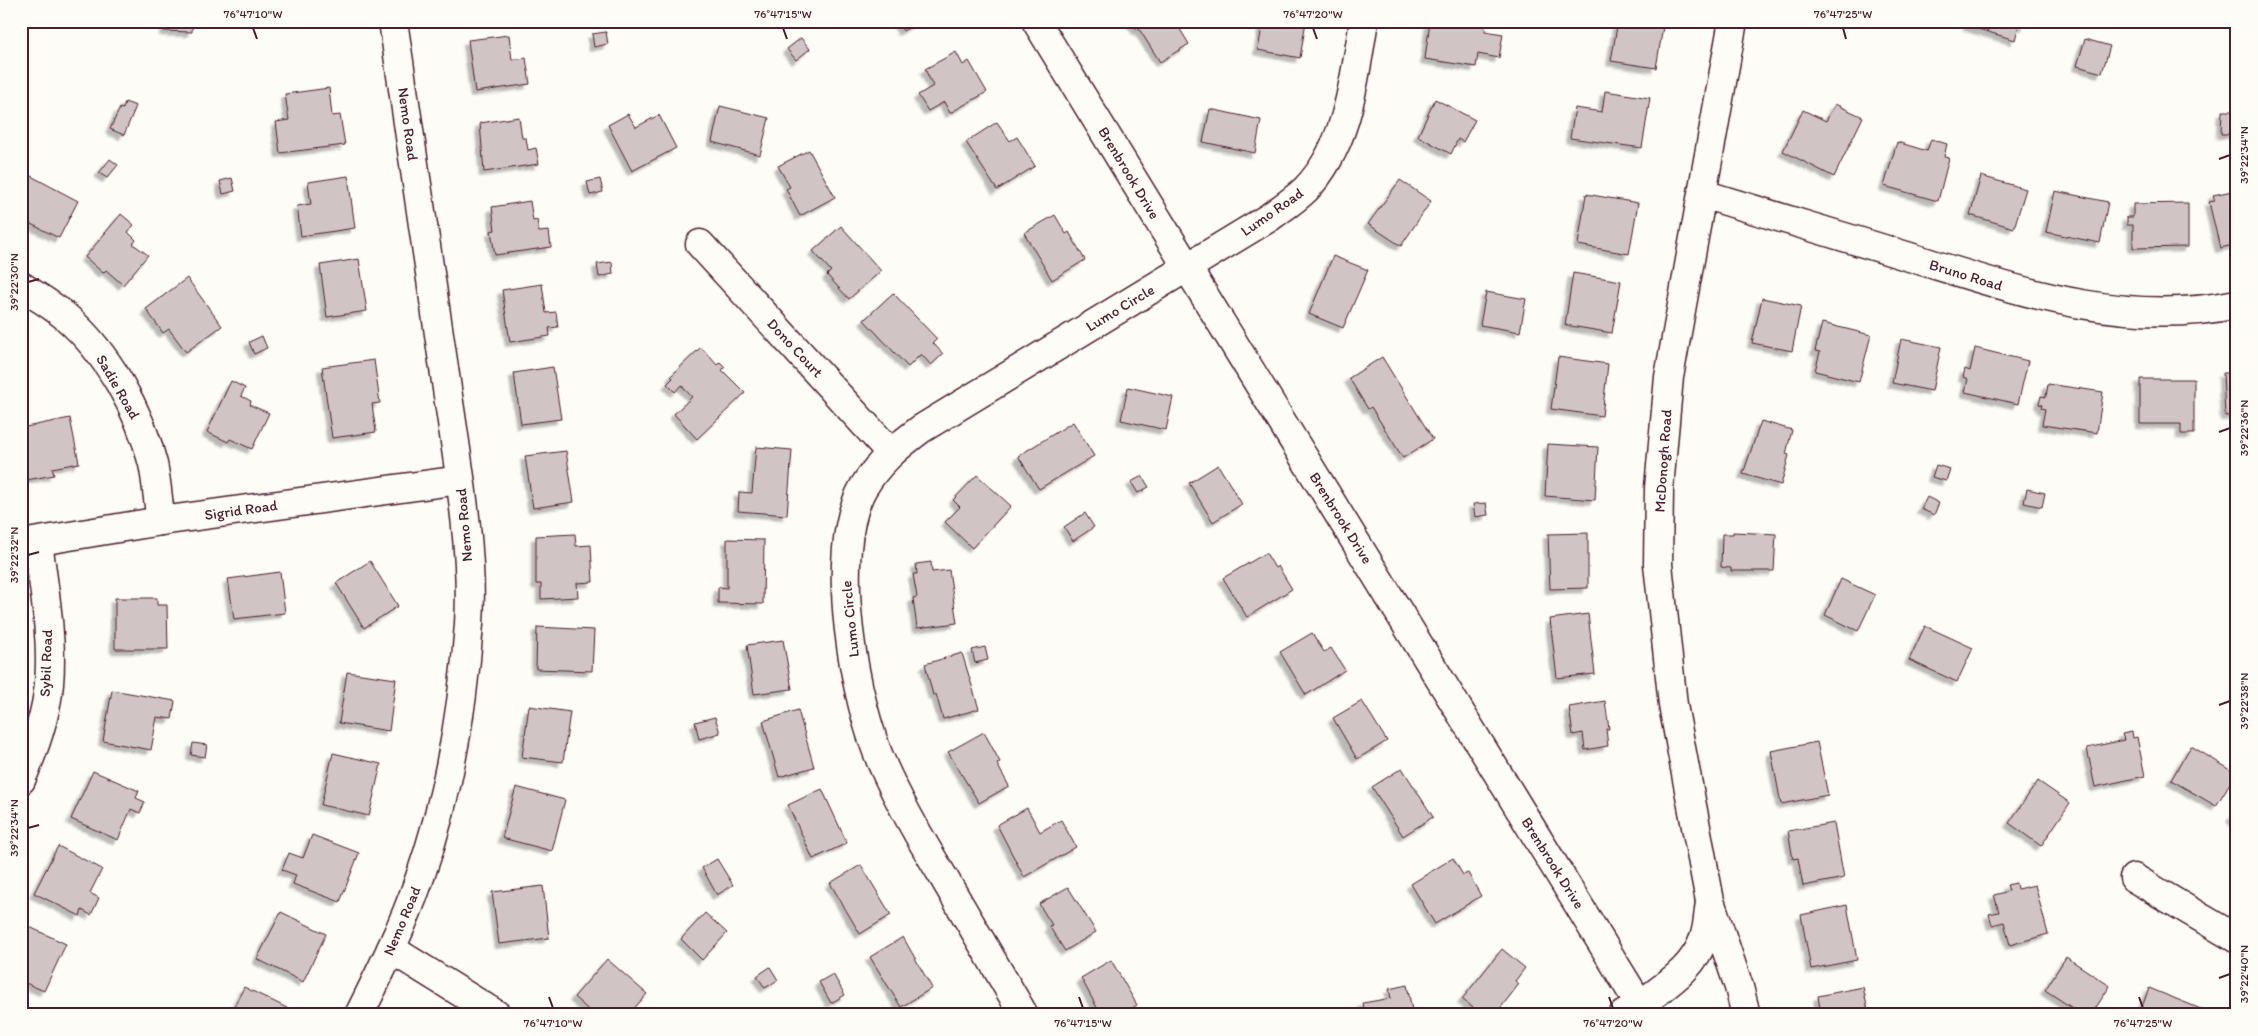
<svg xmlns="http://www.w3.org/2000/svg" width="2258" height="1036" viewBox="0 0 2258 1036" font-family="Itim,sans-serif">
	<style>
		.building { fill: #d0c5c4; stroke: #4a1f2b; filter: url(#shadow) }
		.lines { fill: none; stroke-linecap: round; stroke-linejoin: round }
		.street-casing { stroke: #4a1f2b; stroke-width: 31 }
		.secondary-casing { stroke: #4a1f2b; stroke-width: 31 }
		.street { stroke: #fdfcf7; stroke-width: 28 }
		.secondary { stroke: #fdfcf7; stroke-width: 28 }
		.ticks { fill: none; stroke: #4a1f2b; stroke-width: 2 }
		.labels { text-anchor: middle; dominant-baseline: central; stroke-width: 4; stroke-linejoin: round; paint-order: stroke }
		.street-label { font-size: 15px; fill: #4a1f2b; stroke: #fdfcf7 }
		.neatline { fill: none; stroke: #4a1f2b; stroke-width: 2 }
		.ticks-label { font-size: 12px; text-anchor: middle; fill: #4a1f2b }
	</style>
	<defs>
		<filter id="shadow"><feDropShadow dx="-4.5" dy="4.5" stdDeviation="1" flood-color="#0004"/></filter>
	</defs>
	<rect width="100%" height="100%" fill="#fdfcf7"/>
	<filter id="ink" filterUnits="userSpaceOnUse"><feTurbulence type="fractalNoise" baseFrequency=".02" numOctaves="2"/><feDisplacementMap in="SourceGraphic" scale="10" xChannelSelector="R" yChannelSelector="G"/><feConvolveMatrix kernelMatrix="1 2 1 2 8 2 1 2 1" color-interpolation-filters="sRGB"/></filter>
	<g filter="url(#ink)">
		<g class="building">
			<polygon points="165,21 193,21 192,32 164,31"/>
			<polygon points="897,21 920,21 903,31"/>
			<polygon points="1131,21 1175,21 1189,44 1160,62 1139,29 1137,30"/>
			<polygon points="1263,21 1306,21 1300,58 1258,50"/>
			<polygon points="1430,21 1486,21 1485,31 1503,34 1499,58 1478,54 1476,67 1425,59"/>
			<polygon points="1618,21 1664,21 1656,68 1611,61"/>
			<polygon points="1969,21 2027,21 2026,26 2019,25 2015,40 1968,26"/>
			<polygon points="606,32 608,44 594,47 592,34"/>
			<polygon points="509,35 512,60 526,58 530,84 475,92 468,40"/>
			<polygon points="801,38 810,49 796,60 787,49"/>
			<polygon points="2085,39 2110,46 2102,73 2077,66"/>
			<polygon points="956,52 963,65 969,61 987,92 950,113 944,102 928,111 918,95 933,86 925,69"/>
			<polygon points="329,88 332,116 340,115 345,145 280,153 276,122 289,120 285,94"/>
			<polygon points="1605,91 1650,98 1642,148 1570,138 1575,108 1602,112"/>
			<polygon points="1435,99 1475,120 1463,142 1458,139 1451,154 1418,136"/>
			<polygon points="125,102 136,106 124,135 110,129 120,108 123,109"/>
			<polygon points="1835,104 1863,117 1834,177 1783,151 1803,110 1826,121"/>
			<polygon points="720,106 769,118 760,155 712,142"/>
			<polygon points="1210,109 1261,120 1255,153 1203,142"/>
			<polygon points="2222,111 2237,111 2237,134 2221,134"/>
			<polygon points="628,114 636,127 659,115 676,148 632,171 608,125"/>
			<polygon points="519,117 522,138 526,138 528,150 536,148 539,164 484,172 480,123"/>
			<polygon points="997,122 1010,141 1017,137 1035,166 997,190 966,142"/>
			<polygon points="1931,139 1947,144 1944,157 1949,158 1938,201 1884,186 1897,142 1927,151"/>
			<polygon points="809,150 835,197 800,216 786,189 790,187 778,166"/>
			<polygon points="110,159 118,165 107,178 99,173"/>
			<polygon points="31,176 78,201 59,238 21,219 21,196"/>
			<polygon points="348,176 355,228 301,236 297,206 311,204 308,182"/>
			<polygon points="1981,176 2026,189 2014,228 1970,215"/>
			<polygon points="232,178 235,191 223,194 220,181"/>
			<polygon points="600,179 603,192 590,195 587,182"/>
			<polygon points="1400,180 1431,201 1401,246 1368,224"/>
			<polygon points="2237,190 2237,244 2220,248 2209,202 2215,201 2213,195"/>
			<polygon points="2055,191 2108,202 2100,243 2046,232"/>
			<polygon points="1586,194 1638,203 1629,254 1578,245"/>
			<polygon points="530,201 533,221 537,220 539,232 549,231 551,247 495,255 491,231 495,230 492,207"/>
			<polygon points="2188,203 2188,247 2133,248 2133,225 2127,225 2127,217 2133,217 2133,204"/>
			<polygon points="121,214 134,225 128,232 136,240 133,244 148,255 123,285 106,270 103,273 85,257"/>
			<polygon points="1055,215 1066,234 1069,232 1085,260 1052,280 1024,233"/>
			<polygon points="841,226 881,271 849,299 827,275 831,271 813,251"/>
			<polygon points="1333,256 1368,270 1343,328 1309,314"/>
			<polygon points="359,259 367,311 327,317 320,265"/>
			<polygon points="612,262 613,274 599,277 597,264"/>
			<polygon points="1573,273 1621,281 1612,333 1565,325"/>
			<polygon points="187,278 222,326 186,352 169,329 163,333 146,309"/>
			<polygon points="542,284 546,313 556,312 558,327 549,328 550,336 510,342 502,290"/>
			<polygon points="1486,292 1526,299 1520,332 1480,325"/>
			<polygon points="893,293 937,339 933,343 943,354 931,365 921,354 908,367 864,320"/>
			<polygon points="1762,298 1801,306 1792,351 1752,343"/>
			<polygon points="1822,323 1871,335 1859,382 1815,371 1820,352 1815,351"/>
			<polygon points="262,336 267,348 254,354 249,342"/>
			<polygon points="1901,339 1941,347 1932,391 1892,383"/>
			<polygon points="701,347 717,365 720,362 725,367 722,370 745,393 697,439 674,414 692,397 681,385 675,392 667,384 673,378 671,376"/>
			<polygon points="1975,348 2028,361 2018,404 1965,392 1968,379 1963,377 1965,369 1970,371"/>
			<polygon points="1382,357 1433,439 1403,458 1371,407 1368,409 1349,378"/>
			<polygon points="1558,357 1608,364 1602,416 1551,409"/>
			<polygon points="374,360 380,403 372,404 376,432 332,438 322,367"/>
			<polygon points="553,367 561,419 521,424 514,373"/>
			<polygon points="2223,373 2237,373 2237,415 2225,416"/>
			<polygon points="2140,379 2194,379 2194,434 2181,434 2181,424 2140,424"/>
			<polygon points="231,381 245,388 241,396 251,401 250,405 269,413 252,449 230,439 228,442 207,432"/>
			<polygon points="2048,384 2103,392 2097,433 2042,425 2045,409 2041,408 2042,405 2039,404 2041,396 2046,397"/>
			<polygon points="1128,387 1173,397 1166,430 1121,420"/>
			<polygon points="70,418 79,463 52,468 54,475 21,481 21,428"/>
			<polygon points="1761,421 1792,430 1786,454 1789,455 1781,485 1743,474"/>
			<polygon points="1073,422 1094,456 1039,489 1018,456"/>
			<polygon points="1548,444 1598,447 1595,500 1545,496"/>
			<polygon points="756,447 792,450 787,515 738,511 739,492 752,493"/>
			<polygon points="566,451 574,502 533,508 525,456"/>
			<polygon points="1218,465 1242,504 1213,522 1189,483"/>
			<polygon points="1936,465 1950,469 1946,481 1932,477"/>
			<polygon points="977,475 1011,506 972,548 945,522 960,507 953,500"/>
			<polygon points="1142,476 1149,487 1138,493 1131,482"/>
			<polygon points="2027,489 2045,493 2042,507 2024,503"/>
			<polygon points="1927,497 1939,503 1934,515 1921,509"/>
			<polygon points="1486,503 1488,515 1475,517 1473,504"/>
			<polygon points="1085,513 1094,527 1073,541 1064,527"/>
			<polygon points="1733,532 1776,534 1774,571 1731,571 1731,568 1721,567 1722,534 1733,534"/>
			<polygon points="1588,533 1588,588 1550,589 1548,534"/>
			<polygon points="575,534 576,546 591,545 593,582 577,583 578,597 541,599 541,584 536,584 536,536"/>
			<polygon points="727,539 764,540 763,604 718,603 718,587 727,588"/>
			<polygon points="1266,553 1275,568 1278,566 1292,589 1247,617 1223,578"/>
			<polygon points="370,561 398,606 364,628 336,583"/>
			<polygon points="931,562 932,572 949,570 957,623 917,628 913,598 917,597 913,574 917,574 916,564"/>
			<polygon points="280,572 285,613 234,619 228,579"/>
			<polygon points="1841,579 1875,595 1858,631 1825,615"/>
			<polygon points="115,598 157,598 157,605 167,605 168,649 115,649"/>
			<polygon points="1588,614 1595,674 1557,678 1550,619"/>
			<polygon points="1925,626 1973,648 1957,682 1909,660"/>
			<polygon points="537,627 594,630 592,671 536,669"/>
			<polygon points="1312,633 1324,652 1331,648 1345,670 1306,695 1280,652"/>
			<polygon points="783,640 792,689 754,694 747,645"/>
			<polygon points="985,647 988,660 975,663 972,650"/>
			<polygon points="962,653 979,709 943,719 936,694 933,695 925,664"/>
			<polygon points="347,672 396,679 389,731 339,723"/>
			<polygon points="112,690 175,701 172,719 157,717 151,750 103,741"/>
			<polygon points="1362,701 1387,741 1357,759 1333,718"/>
			<polygon points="1605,701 1609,729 1606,729 1608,746 1585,750 1583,733 1573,735 1569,707"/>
			<polygon points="529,706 570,712 563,762 522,757"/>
			<polygon points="798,710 814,767 779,777 763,721"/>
			<polygon points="715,717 720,733 699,739 695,722"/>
			<polygon points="984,732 1000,762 997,764 1009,786 979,803 948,752"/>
			<polygon points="2132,732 2133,738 2137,737 2145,776 2095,787 2087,748 2124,740 2122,734"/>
			<polygon points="1817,742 1828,795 1781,804 1771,751"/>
			<polygon points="193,743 207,745 205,757 191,755"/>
			<polygon points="2191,746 2236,773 2216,806 2171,780"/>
			<polygon points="333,753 381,764 369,816 321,805"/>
			<polygon points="1402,768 1433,817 1403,836 1372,787"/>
			<polygon points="93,771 139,791 136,798 145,802 140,813 131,809 118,840 71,819"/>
			<polygon points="2038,781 2070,803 2041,846 2009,823"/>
			<polygon points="516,787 565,800 552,851 502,838"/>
			<polygon points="822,789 847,843 813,859 788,805"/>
			<polygon points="1027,808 1040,832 1061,820 1076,847 1024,877 997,825"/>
			<polygon points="2237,812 2237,824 2231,817"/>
			<polygon points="1834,823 1844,878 1803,886 1798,858 1793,859 1788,831"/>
			<polygon points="312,835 359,853 340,902 293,884 296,875 282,870 289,853 303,858"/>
			<polygon points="58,846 102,869 90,893 99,898 91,915 82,910 80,916 34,893"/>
			<polygon points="1453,858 1463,875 1468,873 1481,896 1435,924 1411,884"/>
			<polygon points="717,859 733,885 717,895 702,868"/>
			<polygon points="861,865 891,915 860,934 830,883"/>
			<polygon points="2016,883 2017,889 2035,885 2048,934 2010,945 2004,922 1992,925 1989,914 1999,912 1994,895 2009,891 2007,885"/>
			<polygon points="543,886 549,938 499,944 492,892"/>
			<polygon points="1068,887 1096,932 1065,951 1049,926 1052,925 1039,904"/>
			<polygon points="1847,905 1857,960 1811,969 1801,915"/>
			<polygon points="281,912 326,934 303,982 257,959"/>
			<polygon points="705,913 727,933 702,960 681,939"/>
			<polygon points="21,923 66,944 44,991 21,981"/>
			<polygon points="903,937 932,988 901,1007 870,957"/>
			<polygon points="1502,949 1525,968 1515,981 1519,984 1495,1015 1482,1015 1462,999"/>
			<polygon points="2066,957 2110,986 2091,1015 2083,1015 2045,990"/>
			<polygon points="607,959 647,994 628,1015 594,1015 574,997"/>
			<polygon points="1111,960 1137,1005 1121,1015 1101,1015 1081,978"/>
			<polygon points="770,967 778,980 765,988 757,976"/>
			<polygon points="833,974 845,995 831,1003 819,982"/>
			<polygon points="1407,985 1413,1015 1365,1015 1363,1003 1391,998 1389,989"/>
			<polygon points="244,987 287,1008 284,1015 230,1015"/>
			<polygon points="1863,987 1869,1015 1821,1015 1818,996"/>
			<polygon points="2149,988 2206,1011 2204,1015 2139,1015"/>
		</g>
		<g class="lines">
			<g class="street-casing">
				<g id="street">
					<path d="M1703 194C1773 215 1843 237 1913 258 2019 291 2125 328 2237 304"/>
					<polyline points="700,244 890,452"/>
					<path d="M21 286C36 296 52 305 66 317 107 352 140 411 153 464 157 483 158 503 161 521"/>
					<polyline points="21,544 161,521 460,480"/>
					<path d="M21 780C34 750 46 717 49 684 53 637 44 589 38 542"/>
					<polyline points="2134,878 2237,939"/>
					<polyline points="391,949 497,1015"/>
					<path d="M359 1015C381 971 403 926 419 880 448 798 463 710 469 624 474 546 456 453 445 375 428 257 410 139 393 21"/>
					<path d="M1024 1015C997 969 970 923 944 878 922 842 901 806 884 768 854 704 827 552 863 488 878 463 898 446 921 429L1270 217C1282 208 1296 199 1306 189 1349 144 1354 79 1364 21"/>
					<polyline points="1623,1015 1640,1005"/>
				</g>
			</g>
			<g class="secondary-casing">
				<g id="secondary">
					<polyline points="1036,21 1646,1015"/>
					<polyline points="1733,21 1669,377 1659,488 1658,564 1673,705 1710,901 1739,987 1746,1015"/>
					<path d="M1640 1005C1664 986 1694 969 1704 938 1708 927 1708 914 1710 903"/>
				</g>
			</g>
			<use href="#street" class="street"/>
			<use href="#secondary" class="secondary"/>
		</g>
	</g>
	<path class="ticks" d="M253 28 257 39M783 28 787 39M1313 28 1317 39M1843 28 1846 39M2219 159 2230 155M28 282 39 279M2219 432 2230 428M28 555 39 552M2219 705 2230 701M28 828 39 825M2219 978 2230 974M549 997 553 1008M1079 997 1083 1008M1609 997 1613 1008M2139 997 2143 1008"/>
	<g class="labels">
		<g class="street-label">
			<text transform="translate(408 124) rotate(82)">Nemo Road</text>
			<text transform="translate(1129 173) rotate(59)">Brenbrook Drive</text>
			<text transform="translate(1272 212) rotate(-35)">Lumo Road</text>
			<text transform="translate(1966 275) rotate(17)">Bruno Road</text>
			<text transform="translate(1120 308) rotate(-31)">Lumo Circle</text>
			<text transform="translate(795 348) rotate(47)">Dono Court</text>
			<text transform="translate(118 387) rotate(60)">Sadie Road</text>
			<text transform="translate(1663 461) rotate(-86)">McDonogh Road</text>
			<text transform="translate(241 510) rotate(-8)">Sigrid Road</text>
			<text transform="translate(1341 518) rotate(58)">Brenbrook Drive</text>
			<text transform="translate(464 525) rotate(-95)">Nemo Road</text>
			<text transform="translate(850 619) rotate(-96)">Lumo Circle</text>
			<text transform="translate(46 663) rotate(-88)">Sybil Road</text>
			<text transform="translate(1553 863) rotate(58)">Brenbrook Drive</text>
			<text transform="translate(402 921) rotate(-67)">Nemo Road</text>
		</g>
	</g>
	<rect width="2258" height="1036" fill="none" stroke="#fdfcf7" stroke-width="55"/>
	<rect x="28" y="28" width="2202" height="980" class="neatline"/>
	<g class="ticks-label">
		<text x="253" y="18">76°47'10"W</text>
		<text x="783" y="18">76°47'15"W</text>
		<text x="1313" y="18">76°47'20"W</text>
		<text x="1843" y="18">76°47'25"W</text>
		<text transform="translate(2244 155) rotate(-90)" y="4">39°22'34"N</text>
		<text transform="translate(14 282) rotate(-90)" y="4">39°22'30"N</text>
		<text transform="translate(2244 428) rotate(-90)" y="4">39°22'36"N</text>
		<text transform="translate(14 555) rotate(-90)" y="4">39°22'32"N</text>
		<text transform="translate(2244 701) rotate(-90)" y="4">39°22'38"N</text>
		<text transform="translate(14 828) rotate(-90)" y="4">39°22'34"N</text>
		<text transform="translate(2244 974) rotate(-90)" y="4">39°22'40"N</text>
		<text x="553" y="1027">76°47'10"W</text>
		<text x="1083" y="1027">76°47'15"W</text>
		<text x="1613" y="1027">76°47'20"W</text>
		<text x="2143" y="1027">76°47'25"W</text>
	</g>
</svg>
